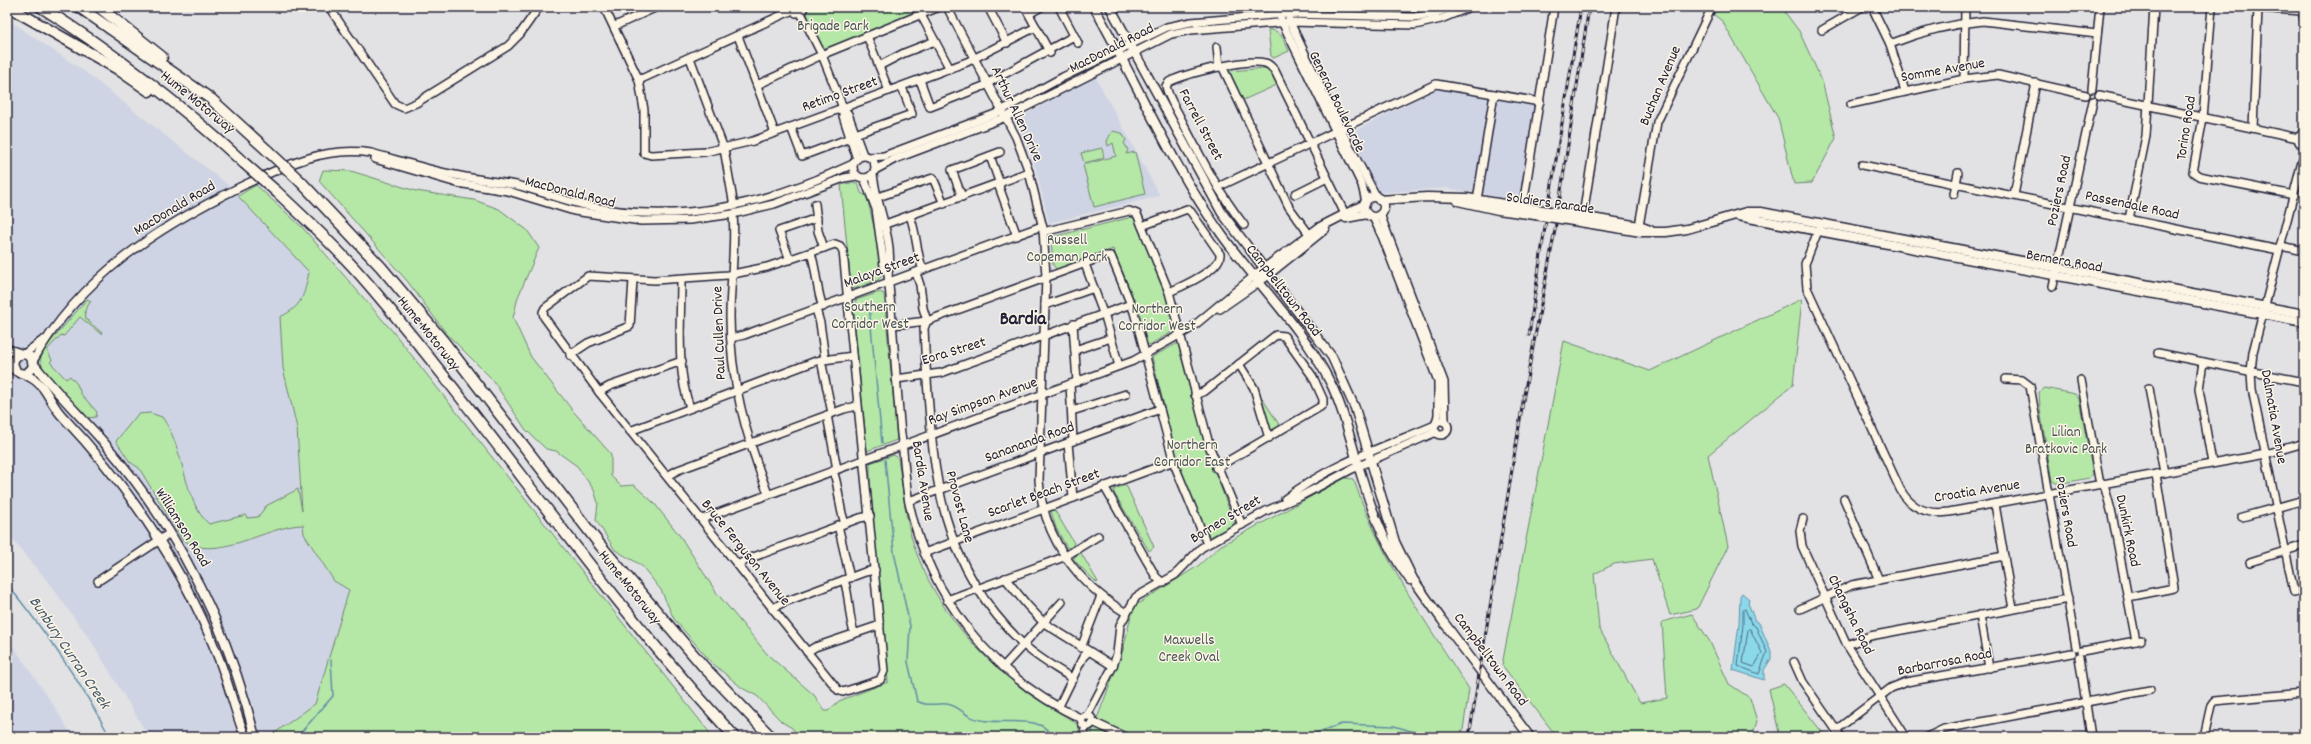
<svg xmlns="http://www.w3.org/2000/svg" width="2311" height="744" viewBox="0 0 2311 744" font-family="Dekko,sans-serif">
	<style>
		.built { fill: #cfd4e4 }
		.green { fill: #b5e7a7; stroke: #6c8471 }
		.water { fill: #8bd8ea; stroke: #618fa4 }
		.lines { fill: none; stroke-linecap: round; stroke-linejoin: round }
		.shore { stroke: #4c6b81; stroke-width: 1 }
		.stream { stroke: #618fa4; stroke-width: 1.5 }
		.minor-casing { stroke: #22223b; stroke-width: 10 }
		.major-casing { stroke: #22223b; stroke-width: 11 }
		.highway-casing { stroke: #22223b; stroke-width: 13 }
		.minor { stroke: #fcf5e5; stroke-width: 7 }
		.major { stroke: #fcf5e5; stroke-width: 8 }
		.highway { stroke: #fcf5e5; stroke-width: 10 }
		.rail-casing { stroke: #22223b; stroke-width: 3 }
		.rail { stroke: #fcf5e5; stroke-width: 1.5; stroke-dasharray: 4.5; stroke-linecap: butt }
		.major-bridge-casing { stroke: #22223b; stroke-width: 11; stroke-linecap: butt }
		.highway-bridge-casing { stroke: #22223b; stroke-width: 13; stroke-linecap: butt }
		.major-bridge { stroke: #fcf5e5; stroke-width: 8 }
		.highway-bridge { stroke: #fcf5e5; stroke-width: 10 }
		.labels { text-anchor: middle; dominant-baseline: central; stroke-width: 3; stroke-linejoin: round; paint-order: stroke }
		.park-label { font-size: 15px; fill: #475356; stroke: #fcf5e5 }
		.street-label { font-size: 15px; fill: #22223b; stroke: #fcf5e5 }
		.water-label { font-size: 16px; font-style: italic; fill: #425970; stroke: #fcf5e5 }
		.district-label { font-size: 19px; font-weight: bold; fill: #22223b; stroke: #fcf5e5 }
	</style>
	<rect width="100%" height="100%" fill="#e2e2e4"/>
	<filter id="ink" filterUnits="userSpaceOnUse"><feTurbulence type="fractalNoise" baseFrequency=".025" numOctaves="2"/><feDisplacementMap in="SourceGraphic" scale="8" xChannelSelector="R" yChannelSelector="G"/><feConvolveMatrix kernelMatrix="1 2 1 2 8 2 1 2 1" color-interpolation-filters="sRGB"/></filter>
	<g filter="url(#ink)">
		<g class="built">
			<polygon points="7,19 84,71 228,185 309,272 302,302 289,312 283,368 297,428 299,484 304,534 334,581 349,590 315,704 269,737 149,737 90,639 45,578 7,533"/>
			<polygon points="1095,76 1160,196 1049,223 1036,169 1019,125 1019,118"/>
			<polygon points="1436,89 1531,104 1535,106 1521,194 1518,200 1446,188 1377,193 1349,134"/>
			<polygon points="7,637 54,706 73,737 7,737"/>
		</g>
		<g class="green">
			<path d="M810 7H932L826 49C817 44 808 22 807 11Z"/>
			<polygon points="1704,7 1781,7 1799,31 1822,81 1836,138 1812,183 1794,184 1778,118 1722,21"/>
			<path d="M1268 30C1281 29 1284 41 1289 51L1274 58 1271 56Z"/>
			<polygon points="1267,68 1272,71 1279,84 1241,101 1228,71"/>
			<polygon points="1112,131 1122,133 1126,140 1124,143 1128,150 1126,154 1135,152 1145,194 1094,207 1083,165 1116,156 1113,143 1108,146 1107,141"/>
			<polygon points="1102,148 1104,158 1084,163 1081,153"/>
			<path d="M323 170 351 171 416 191 474 200 499 209 527 230 539 248 518 297 513 318 531 357 573 411 611 454V476L621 486 634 485 654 503 680 536 716 592 768 655 814 695 825 711H828L839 701 888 682 870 483V463L894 455 898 458C902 482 904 508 910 532 927 598 976 656 1031 695 1045 705 1062 713 1077 724L1079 729 1078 737H799L792 728 782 722 757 696 742 688 711 662 674 619 661 590 641 565 615 550 596 520 598 503 594 490 577 466 556 451 546 449 526 430 492 379 446 333 408 282 319 181Z"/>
			<polygon points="851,183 858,183 861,193 866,196 868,201 876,236 881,277 878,280 854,289 851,287 841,185"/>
			<path d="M256 185 302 227 394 333 713 737H269L315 704 349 590 334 581 304 534 303 525C267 525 215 565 182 539L139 468 130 462 116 441 138 414 150 413 162 417C185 447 183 502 209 524L246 515 247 518 258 517 266 506 298 489 302 511 297 428 283 368 280 317C303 306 304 295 309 272L238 196Z"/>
			<polygon points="1132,217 1135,218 1166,294 1175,327 1174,331 1149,345 1147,344 1136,305 1113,249 1057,270 1053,265 1051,239 1052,237"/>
			<polygon points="880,292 884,294 897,440 867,451 853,306 856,300"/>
			<polygon points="87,299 91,301 85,310 86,319 102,333 101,334 80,317 64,336 61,335 47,350 52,360 50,362 66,379 70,376 77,384 81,394 97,412 96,417 87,418 45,373 40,360 45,348"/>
			<polygon points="1802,299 1793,385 1708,455 1728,546 1697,609 1670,615 1652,559 1614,564 1594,574 1599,628 1640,703 1667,698 1662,622 1692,614 1710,642 1729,684 1750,698 1757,721 1752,737 1557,737 1502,665 1564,341 1650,371"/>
			<path d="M1178 343C1193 405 1211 465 1235 524L1208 538 1178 464 1152 357Z"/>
			<polygon points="2044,388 2075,394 2079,399 2093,474 2089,478 2058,484 2052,481 2040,409 2039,392"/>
			<polygon points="1262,398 1280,426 1270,432"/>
			<path d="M1345 478 1353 479 1355 483C1381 559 1426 622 1469 689L1462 737H1090L1123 650 1133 607 1198 566 1220 546Z"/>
			<polygon points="1126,485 1154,547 1149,551 1114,493 1114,489"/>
			<polygon points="1054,509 1074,543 1072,547 1067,548 1056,528 1051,511"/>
			<polygon points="1081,553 1098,582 1097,583 1074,560 1074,557"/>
			<polygon points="1784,684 1826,737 1780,737 1769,689"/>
		</g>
		<polygon class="water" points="1742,593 1749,599 1748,603 1755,621 1759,623 1771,651 1771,659 1764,670 1764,680 1733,670 1739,624 1740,596"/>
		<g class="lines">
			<g class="shore">
				<polygon points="1745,609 1751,623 1756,627 1767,652 1759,674 1738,666 1743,625 1743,611"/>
				<polygon points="1750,629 1762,653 1754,667 1743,663 1748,630"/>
			</g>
			<g class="stream">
				<polyline points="869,305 882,443"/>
				<path d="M885 460 894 552 910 626 908 662 917 701C927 707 935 703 947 704 958 705 964 715 973 718 999 728 1041 711 1052 737"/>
				<path d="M7 584C46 632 81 683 110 737"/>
				<polyline points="297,737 333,696 331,660"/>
				<polyline points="1304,737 1342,724 1394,726 1431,737"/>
			</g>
			<g class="minor-casing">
				<g id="minor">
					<polyline points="329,7 395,104 404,108 416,103 508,46 520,34 539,7"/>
					<polyline points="604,7 639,80 644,110 644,153 651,155 705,152 753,141 967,62 1036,27"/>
					<path d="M947 7 1016 137 1029 172 1043 228 1046 277 1039 480C1043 538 1077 583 1126 613"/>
					<polyline points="988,7 1007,43"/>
					<polyline points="1025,7 1050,53"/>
					<polyline points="1059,7 1078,43"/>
					<polyline points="1872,7 1890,44 1905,91"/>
					<polyline points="2212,7 2203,118 2193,172 2199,176 2294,195"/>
					<polyline points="2245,7 2302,11"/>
					<polyline points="2302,7 2304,20"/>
					<polyline points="796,13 802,12 804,7"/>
					<polyline points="801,13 822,55 832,80 843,108 843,116 857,159"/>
					<polyline points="1029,14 1041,7"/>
					<polyline points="921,15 950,69"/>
					<polyline points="1281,20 1362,185 1366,202"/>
					<polyline points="1289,20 1341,130 1377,198"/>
					<polyline points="615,26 657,7"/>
					<polyline points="1822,30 1862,7"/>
					<polyline points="738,36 775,133"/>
					<polyline points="867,36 889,91"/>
					<path d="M1890 44C1920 32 1951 24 1983 21L2097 34"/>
					<polyline points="1217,47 1219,67"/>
					<polyline points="690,58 724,149 734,206"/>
					<polyline points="879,66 904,53 935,41"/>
					<polyline points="1222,66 1289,207 1309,234"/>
					<polyline points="1964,79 1965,7"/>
					<polyline points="639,80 793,10"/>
					<polyline points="920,80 930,107 989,84"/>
					<polyline points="988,83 1074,36"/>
					<polyline points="757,85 826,53 939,7"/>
					<polyline points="2092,89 2100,7"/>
					<polyline points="2099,95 2298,138"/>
					<polyline points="1851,104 1964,79 1998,75 2086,95"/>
					<polyline points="843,108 848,114 863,155"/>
					<polyline points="791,127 802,156 850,138"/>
					<polyline points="2253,128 2258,8"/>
					<polyline points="2304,131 2298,138 2299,142 2304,146"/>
					<polyline points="855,134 912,114 902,87"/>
					<circle cx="864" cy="167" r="11"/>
					<polyline points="990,156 1000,184"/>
					<polyline points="870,157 884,156 995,114 1063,77 1167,27 1191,22 1287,14 1414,17 1434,14 1451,7"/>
					<polyline points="375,159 457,183 508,191 574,211 641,221 690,220 733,214 774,204 844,178 857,176"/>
					<polyline points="1862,165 2279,250"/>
					<polyline points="875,170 895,159 1006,117 1171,34 1191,30 1290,22 1415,25 1441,19 1470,7"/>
					<path d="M873 174C876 207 895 240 888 274 893 327 896 381 901 434 904 456 905 480 909 503 930 598 993 678 1082 719"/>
					<polyline points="864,178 876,209 884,266 888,274"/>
					<polyline points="998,184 1017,236"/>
					<polyline points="1218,187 1436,84 1540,102"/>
					<polyline points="1295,194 1327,178"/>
					<polyline points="1478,194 1494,94"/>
					<polyline points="1954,194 1958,173"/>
					<polyline points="2014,195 2036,83"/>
					<polyline points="878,197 933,178 944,204"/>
					<polyline points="962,197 952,170 1000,152"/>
					<polyline points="815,204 818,231 824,248"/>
					<polyline points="1522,212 1554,7"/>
					<path d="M733 214C736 248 730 283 730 317 730 380 746 436 768 494"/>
					<polyline points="1380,214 1444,382 1445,422"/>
					<path d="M910 216C917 234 916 252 923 270"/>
					<polyline points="1373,217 1382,236 1438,381 1438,415 1436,423"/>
					<polyline points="1593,218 1587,214 1584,209 1616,7"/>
					<polyline points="2129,219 2146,136 2154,7"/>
					<path d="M1244 225C1218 192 1199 154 1180 117 1175 107 1168 97 1166 86L1169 82C1187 73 1247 58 1265 63 1270 64 1272 68 1275 71L1345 214"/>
					<polyline points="880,226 1029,172"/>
					<path d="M1142 226 1187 209 1191 212 1220 254C1222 269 1181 287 1169 292"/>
					<polyline points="1639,226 1657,122 1712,7"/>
					<path d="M1820 226 1805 264 1807 288 1900 489C1910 508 1928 515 1949 512L2266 454 2304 443"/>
					<polyline points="1043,232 1129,211 1137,214 1169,292 1210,448 1242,525"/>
					<polygon points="835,244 840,246 843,251 884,671 880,680 843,692 838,690 599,392 544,317 543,312 545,308 588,276 655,280 728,275 767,267"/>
					<polyline points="2281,246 2304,251"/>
					<path d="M811 253C817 271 816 289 823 307"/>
					<polyline points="790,260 779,231 817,218"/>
					<polyline points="1085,264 1103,313"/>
					<path d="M916 273 920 285 923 308 927 321 924 328 925 350C933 465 934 559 1023 644 1037 658 1057 668 1073 679"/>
					<path d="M681 280C681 320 676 370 690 408"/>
					<polyline points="2053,286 2093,101"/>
					<polyline points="1045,305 1094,288"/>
					<polyline points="816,309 820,323 825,359"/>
					<polyline points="1220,309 1259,282"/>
					<polyline points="1104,313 1119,366"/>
					<polyline points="1073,324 1077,382"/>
					<polyline points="893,325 927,321 1105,256 1111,256 1134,312 1175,466 1207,544"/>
					<polyline points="731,338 744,335 1042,226"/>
					<polyline points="1075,350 1111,338"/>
					<polyline points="2158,353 2304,382"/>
					<polyline points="24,354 43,340"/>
					<polyline points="570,355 588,343 630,326 633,280"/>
					<polyline points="821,360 832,413"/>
					<path d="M33 361C81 276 158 227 244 185 284 166 324 146 371 153 397 160 423 168 450 174 472 179 494 181 516 185 541 191 564 201 589 206 681 226 770 203 853 164"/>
					<polyline points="2203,362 2199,389 2212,463"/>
					<polyline points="1239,364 1254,388 1269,438"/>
					<polyline points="896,379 941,373 1131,304"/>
					<polyline points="2006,379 2022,380 2030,386 2076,647"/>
					<polyline points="2081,380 2099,479 2105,488 2112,514 2136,641"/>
					<polyline points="1070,384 1073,441"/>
					<polyline points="2149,388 2164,473"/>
					<polyline points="599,392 610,386 682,361"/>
					<polyline points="1195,395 1205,391 1276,335 1284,336 1313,377 1323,399 1323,404 1320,407 1216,468"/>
					<polyline points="1072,411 1126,394"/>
					<polyline points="827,415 837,469"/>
					<circle cx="1441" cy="428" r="7"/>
					<polyline points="630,431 816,361 853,356"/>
					<polyline points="1068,443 1073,498"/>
					<path d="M833 471C840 488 838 506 845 523"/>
					<polyline points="667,476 678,470 844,409 857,406"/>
					<polyline points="1104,486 1156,577 1163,583"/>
					<path d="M1285 499C1330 464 1384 447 1435 425"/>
					<polyline points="1844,499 1879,580"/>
					<polyline points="909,501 1160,409"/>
					<polyline points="1995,504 2013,609"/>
					<polyline points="2242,517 2304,500"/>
					<polyline points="702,519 1133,361 1190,329 1254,276"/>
					<polyline points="1803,519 1800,531 1802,546 1847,645 1906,737"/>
					<polyline points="838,525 850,578"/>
					<polyline points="924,553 1174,461"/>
					<polyline points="2250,562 2304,545"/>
					<polyline points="738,565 748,559 860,518 870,516"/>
					<polyline points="1005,578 1027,605 1044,623 1113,666"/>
					<path d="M844 580C850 597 848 615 854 632"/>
					<polyline points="98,581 170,533"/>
					<polyline points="2294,592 2252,389 2251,372 2253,352 2304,154"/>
					<polyline points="2128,597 2174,588 2156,474"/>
					<polyline points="947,600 1064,557 1098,536"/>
					<polyline points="772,609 782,603 865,572 875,570"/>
					<polyline points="1800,609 1852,585 2004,556"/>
					<polyline points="1980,615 1989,668"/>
					<polyline points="1847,645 1870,636 2068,599"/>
					<polyline points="1081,648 1101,596"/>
					<polyline points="2082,651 2141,640"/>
					<polyline points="807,652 815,647 880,625"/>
					<polyline points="2079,657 2091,737"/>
					<polyline points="1794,662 1803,682 1841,737"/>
					<polyline points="1003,667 1062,602"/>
					<polyline points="1059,706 1083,657 1088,652"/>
					<circle cx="1087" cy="721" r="5.5"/>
					<polyline points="1087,716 1113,666 1117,654 1120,625 1136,597 1175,575 1201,548 1266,511 1301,496 1352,469 1436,432"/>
					<polyline points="1093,722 1125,737"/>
					<polyline points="1836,730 1891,688 1906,682 2072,653"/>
					<polyline points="1083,737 1086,726"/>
					<polyline points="1927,737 1944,729 2150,690"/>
					<polyline points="2204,737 2211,705 2214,701 2304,693"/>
				</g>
			</g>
			<g class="major-casing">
				<g id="major">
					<path d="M1094 7C1137 82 1171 165 1222 235 1257 284 1303 328 1330 382 1340 401 1346 423 1352 444 1366 493 1379 539 1410 580"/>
					<polyline points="1110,7 1222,213 1332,357 1355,408 1395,542 1413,579 1442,620 1530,737"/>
					<circle cx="1374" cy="207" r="10"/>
					<polyline points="1379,200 1427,197 1467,198 1536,209"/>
					<polyline points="1458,201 1498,210 1535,215"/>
					<polyline points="1568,214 1639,226 1650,230"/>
					<polyline points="1738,216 2304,322"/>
					<polyline points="1346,218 1367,214"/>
					<polyline points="1567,220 1641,232 1666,232 1687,229 1746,212 1761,212 2304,314"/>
					<polyline points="1254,276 1320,227 1365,204"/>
					<polyline points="1259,282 1325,229"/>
					<polyline points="7,349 22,354"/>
					<path d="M33 363C55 392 82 417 106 445 179 530 228 629 255 737"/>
					<polyline points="7,365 19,373 26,374 33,367 31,357 24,354 16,356 13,363 16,371"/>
					<path d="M24 374C49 385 46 399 63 417 130 488 184 568 219 659 229 685 235 711 245 737"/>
				</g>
			</g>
			<g class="highway-casing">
				<g id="highway">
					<polyline points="9,7 116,68 149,91"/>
					<path d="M41 7C113 52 181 105 244 163"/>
					<polyline points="79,7 211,99 268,151"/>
					<polyline points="99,7 162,57"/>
					<polyline points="301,182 381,267 444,342 600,545 703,666 771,737"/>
					<path d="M277 192C309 222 342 253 370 286 496 433 603 596 735 737"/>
				</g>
			</g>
			<use href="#minor" class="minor"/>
			<use href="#major" class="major"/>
			<use href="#highway" class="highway"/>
			<g class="rail-casing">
				<g id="rail">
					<polyline points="1529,335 1545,227 1581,7"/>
					<polyline points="1469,737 1524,395 1555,230 1589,7"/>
				</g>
			</g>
			<use href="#rail" class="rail"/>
			<g class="major-bridge-casing">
				<g id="major-bridge">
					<polyline points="1536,209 1568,214"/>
					<polyline points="1535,215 1567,220"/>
				</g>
			</g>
			<g class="highway-bridge-casing">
				<g id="highway-bridge">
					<polyline points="268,151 301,182"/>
					<polyline points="244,163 277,192"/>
				</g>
			</g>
			<use href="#major-bridge" class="major-bridge"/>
			<use href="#highway-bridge" class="highway-bridge"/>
		</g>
	</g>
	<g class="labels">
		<g class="park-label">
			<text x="833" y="27">Brigade Park</text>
			<text x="1067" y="241">Russell<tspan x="1067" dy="17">Copeman Park</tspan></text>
			<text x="870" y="308">Southern<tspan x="870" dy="17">Corridor West</tspan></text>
			<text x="1157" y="310">Northern<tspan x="1157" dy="17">Corridor West</tspan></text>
			<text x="2066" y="433">Lilian<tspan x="2066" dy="17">Bratkovic Park</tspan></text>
			<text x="1192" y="446">Northern<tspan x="1192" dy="17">Corridor East</tspan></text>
			<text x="1189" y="641">Maxwells<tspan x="1189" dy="17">Creek Oval</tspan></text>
		</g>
		<g class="street-label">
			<text transform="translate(1112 49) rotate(-27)">MacDonald Road</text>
			<text transform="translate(1943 71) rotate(-10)">Somme Avenue</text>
			<text transform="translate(1661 86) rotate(-67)">Buchan Avenue</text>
			<text transform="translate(840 95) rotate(-20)">Retimo Street</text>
			<text transform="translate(1336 102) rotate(64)">General Boulevarde</text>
			<text transform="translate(197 103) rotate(39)">Hume Motorway</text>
			<text transform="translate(1016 114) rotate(65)">Arthur Allen Drive</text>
			<text transform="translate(1200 125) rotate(62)">Farrell Street</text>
			<text transform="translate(2187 128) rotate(-81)">Torino Road</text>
			<text transform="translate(2060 191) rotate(-78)">Poziers Road</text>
			<text transform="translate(570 193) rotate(14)">MacDonald Road</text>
			<text transform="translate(1550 204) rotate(8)">Soldiers Parade</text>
			<text transform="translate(2132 206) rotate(12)">Passendale Road</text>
			<text transform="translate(175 209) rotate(-31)">MacDonald Road</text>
			<text transform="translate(2064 262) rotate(10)">Bernera Road</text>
			<text transform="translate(882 271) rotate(-20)">Malaya Street</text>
			<text transform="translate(1283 291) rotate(52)">Campbelltown Road</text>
			<text transform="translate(720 333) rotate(-92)">Paul Cullen Drive</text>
			<text transform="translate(428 334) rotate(51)">Hume Motorway</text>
			<text transform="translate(954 352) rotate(-17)">Eora Street</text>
			<text transform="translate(983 402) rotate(-20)">Ray Simpson Avenue</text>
			<text transform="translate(2273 417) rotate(80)">Dalmatia Avenue</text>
			<text transform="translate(1030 443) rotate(-20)">Sanananda Road</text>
			<text transform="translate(922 481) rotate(81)">Bardia Avenue</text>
			<text transform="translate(1977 492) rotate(-9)">Croatia Avenue</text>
			<text transform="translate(1044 494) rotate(-20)">Scarlet Beach Street</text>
			<text transform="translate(959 507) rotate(75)">Provost Lane</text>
			<text transform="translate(2065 512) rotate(80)">Poziers Road</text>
			<text transform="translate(1226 520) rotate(-31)">Borneo Street</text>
			<text transform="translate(182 528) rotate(58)">Williamson Road</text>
			<text transform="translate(2127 531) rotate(78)">Dunkirk Road</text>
			<text transform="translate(745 553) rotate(51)">Bruce Ferguson Avenue</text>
			<text transform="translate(629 588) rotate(51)">Hume Motorway</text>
			<text transform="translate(1850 615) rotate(64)">Changsha Road</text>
			<text transform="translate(1490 660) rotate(53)">Campbelltown Road</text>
			<text transform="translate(1945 663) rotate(-11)">Barbarrosa Road</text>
		</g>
		<g class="water-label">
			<text transform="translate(69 653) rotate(56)">Bunbury Curran Creek</text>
		</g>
		<g class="district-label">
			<text x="1023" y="320">Bardia</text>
		</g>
	</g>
	<rect width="2311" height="744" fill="none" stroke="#fcf5e5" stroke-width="24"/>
	<rect x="12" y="12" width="2287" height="720" fill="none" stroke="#22223b" stroke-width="1.5" filter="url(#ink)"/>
</svg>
